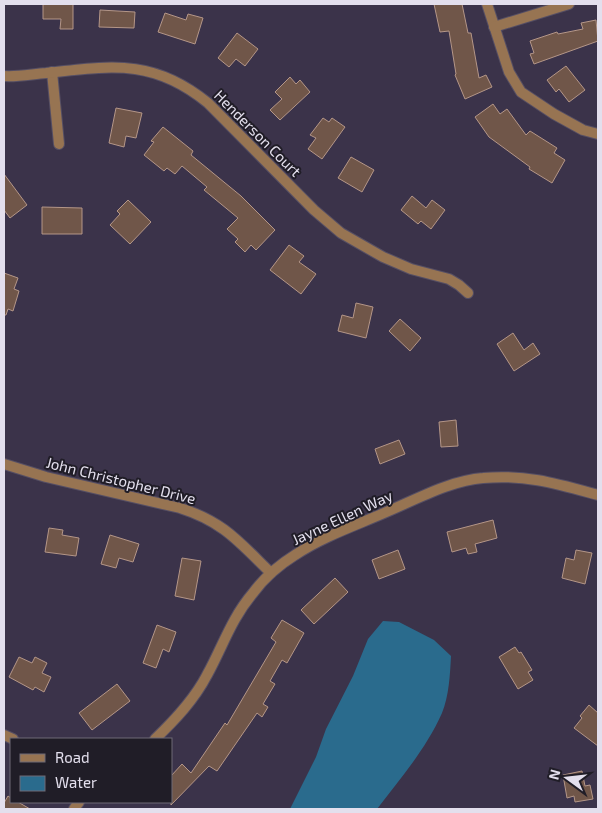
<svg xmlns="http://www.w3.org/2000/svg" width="602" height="813" viewBox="0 0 602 813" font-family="'Exo 2',sans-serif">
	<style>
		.water { fill: #2a6b8d }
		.building { fill: #705649; stroke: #b49688 }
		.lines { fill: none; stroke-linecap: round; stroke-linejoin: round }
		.street-casing { stroke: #564f64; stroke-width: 12 }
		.street { stroke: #977452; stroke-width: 10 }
		.labels { text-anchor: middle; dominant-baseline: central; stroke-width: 4; stroke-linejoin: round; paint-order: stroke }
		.street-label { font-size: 15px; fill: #e3dfed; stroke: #201d27 }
	</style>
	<rect width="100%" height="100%" fill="#3b334a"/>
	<path class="water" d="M383 621 399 622 434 640 451 656C450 675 449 696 442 713 426 749 400 779 377 809H290L316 757 326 729 353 676 368 639Z"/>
	<g class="building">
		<polygon points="43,4 73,4 73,29 60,29 61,19 43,19"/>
		<polygon points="434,4 462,4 468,33 471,33 479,78 486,75 492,87 465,99 455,75 456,74 449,31 440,32"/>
		<polygon points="100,10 135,12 134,28 99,27"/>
		<polygon points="165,13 186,20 188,14 203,18 195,44 158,32"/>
		<polygon points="596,20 598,41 534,64 530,54 534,53 530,41 557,32 558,34 583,29 581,23"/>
		<polygon points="237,33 258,49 245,66 236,59 229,67 218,58"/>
		<polygon points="566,66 585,90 569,102 559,89 556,92 547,80"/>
		<polygon points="290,77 296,84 300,80 310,92 280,120 270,110 282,99 275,92"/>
		<polygon points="493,104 500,114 507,109 526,135 530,131 557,148 554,153 565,160 552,183 529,169 530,167 489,137 475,117"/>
		<polygon points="116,108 142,113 136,138 126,136 124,147 109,143"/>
		<polygon points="323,118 329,122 332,118 345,127 322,159 308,149 316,138 310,135"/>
		<polygon points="163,127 193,151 191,155 241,196 275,230 256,250 251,245 245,252 235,242 238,239 227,229 238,218 204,190 207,187 182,166 175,174 167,168 164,171 144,155 154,142 151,141"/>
		<polygon points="351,157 374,170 362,192 338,178"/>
		<polygon points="4,174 27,205 10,218 4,210"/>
		<polygon points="412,196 426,208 432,200 445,210 431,229 421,221 418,224 401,210"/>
		<polygon points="128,200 151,222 130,244 110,225 120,214 117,211"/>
		<polygon points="42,207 82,208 82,234 42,234"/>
		<polygon points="289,245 304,256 299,262 316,274 301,294 270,270"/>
		<polygon points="4,273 18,278 14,289 19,291 13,311 8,309 6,315 4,315"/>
		<polygon points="356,303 373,307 366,338 338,331 342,315 353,318"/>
		<polygon points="400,319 421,338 410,351 389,331"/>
		<polygon points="513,333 524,350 533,343 540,354 514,371 497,344"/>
		<polygon points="456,420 458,446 441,447 439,422"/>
		<polygon points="399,440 405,454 380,464 375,449"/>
		<polygon points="493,520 497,538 475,544 477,552 468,554 466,548 452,552 447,532"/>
		<polygon points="49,528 63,530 62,535 79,538 76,556 45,552"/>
		<polygon points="110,535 139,544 133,562 119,558 116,568 101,564"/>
		<polygon points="398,550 405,569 379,579 372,560"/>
		<polygon points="576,550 592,553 585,584 562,578 566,558 574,560"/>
		<polygon points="182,558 201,561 194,600 175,596"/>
		<polygon points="335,578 348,592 314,624 301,610"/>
		<polygon points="282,620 304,633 287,663 282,660 270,681 275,684 263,704 268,707 262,717 257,713 217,771 209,766 171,805 171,776 182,764 191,773 225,723 227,725 276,642 271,638"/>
		<polygon points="157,625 176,632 169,652 163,649 156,668 143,663"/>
		<polygon points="515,647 519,653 521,652 532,670 528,672 533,680 518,689 499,657"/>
		<polygon points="19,657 32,663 35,657 47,663 42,673 51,677 44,692 35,687 33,690 9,677"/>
		<polygon points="117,684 130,701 92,730 79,713"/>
		<polygon points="589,705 598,713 598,746 574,728 582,718 580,716"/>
		<polygon points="582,771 585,786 590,785 593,799 575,802 574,796 567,798 563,775"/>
		<polygon points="8,796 11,798 11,802 18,802 30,809 4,809 4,803"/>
	</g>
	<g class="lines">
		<g class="street-casing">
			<g id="street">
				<polyline points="487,4 509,72 521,92 554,114 583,130 598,134"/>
				<polyline points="494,27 569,4"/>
				<polyline points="52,72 59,144"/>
				<path d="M4 76C18 77 32 74 46 73 111 66 153 58 208 103L314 210 341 233 383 257 411 269 449 279 459 285 468 293"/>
				<path d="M4 464 46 477 180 508C224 522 239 542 271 573"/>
				<polyline points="4,735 13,739"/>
				<path d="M155 739C175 720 194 700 207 675 223 646 231 619 253 593 264 578 279 565 295 555 322 537 354 526 384 513 413 501 451 480 483 478 526 474 558 484 598 495"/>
				<polyline points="74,809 79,802"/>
			</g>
		</g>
		<use href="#street" class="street"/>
	</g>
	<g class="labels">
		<g class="street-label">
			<text transform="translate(258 133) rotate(45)">Henderson Court</text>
			<text transform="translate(121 480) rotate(14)">John Christopher Drive</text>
			<text transform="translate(342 517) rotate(-25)">Jayne Ellen Way</text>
		</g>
	</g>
	<rect width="602" height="813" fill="none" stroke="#e3dfed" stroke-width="10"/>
	<rect x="10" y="738" width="162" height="65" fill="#201d27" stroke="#6e6b76"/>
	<rect x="20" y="754" width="25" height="8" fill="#977452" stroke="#6e6b76"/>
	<text x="55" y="763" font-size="15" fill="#e3dfed">Road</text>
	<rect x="20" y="776" width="25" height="15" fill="#2a6b8d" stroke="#6e6b76"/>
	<text x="55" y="788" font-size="15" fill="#e3dfed">Water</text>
	<g transform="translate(567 778) rotate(285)" stroke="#201d27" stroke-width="4" paint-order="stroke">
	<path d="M0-4L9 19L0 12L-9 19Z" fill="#e3dfed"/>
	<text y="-8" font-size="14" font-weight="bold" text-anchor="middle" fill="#e3dfed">N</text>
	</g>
</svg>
